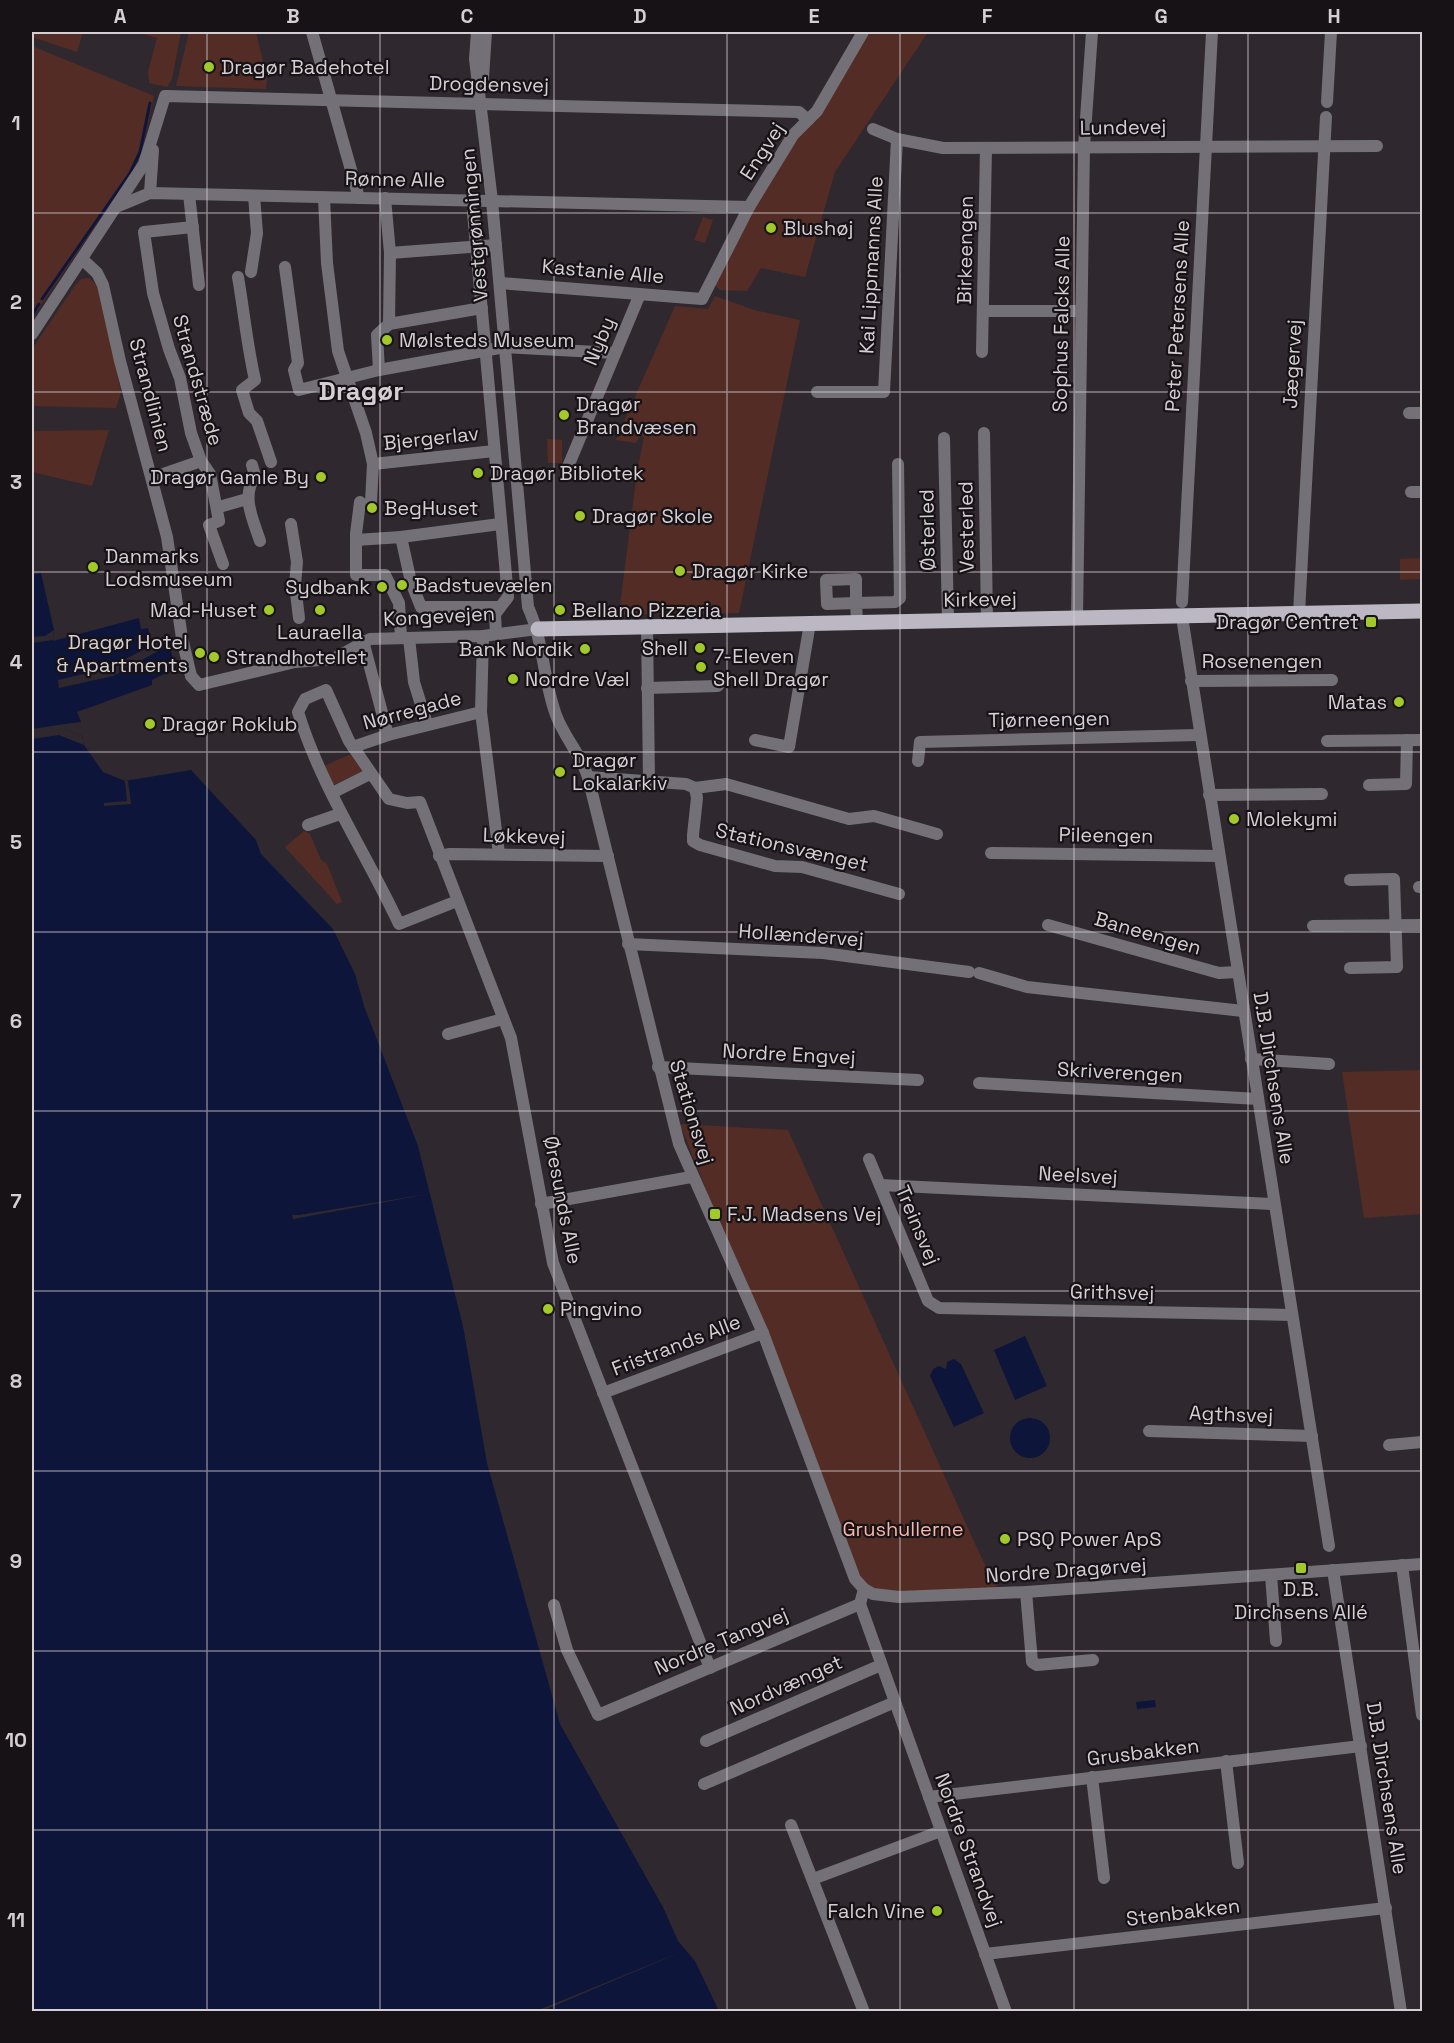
<svg xmlns="http://www.w3.org/2000/svg" width="1454" height="2043" viewBox="0 0 1454 2043" font-family="'Space Grotesk',sans-serif">
	<style>
		.green { fill: #532d25 }
		.water { fill: #0e153a }
		.pier { fill: #30282f }
		.lines { fill: none; stroke-linecap: round; stroke-linejoin: round }
		.stream { stroke: #0e153a; stroke-width: 3 }
		.minor { stroke: #737177; stroke-width: 12 }
		.major { stroke: #bcb8c3; stroke-width: 15 }
		.grid { fill: none; stroke: #d5cfd4; stroke-width: 1.5; stroke-opacity: 0.55 }
		.poi-dot { fill: #a1c929; stroke: #161215; stroke-width: 2 }
		.labels { text-anchor: middle; dominant-baseline: central; stroke-width: 4.5; stroke-linejoin: round; paint-order: stroke }
		.poi-label { font-size: 20px; fill: #d5cfd4; stroke: #161215; text-anchor: start }
		.street-label { font-size: 20px; fill: #d5cfd4; stroke: #161215 }
		.park-label { font-size: 20px; fill: #fab6a8; stroke: #161215 }
		.district-label { font-size: 26px; font-weight: bold; fill: #d5cfd4; stroke: #161215 }
		.neatline { fill: none; stroke: #d5cfd4; stroke-width: 2 }
		.grid-label { font-size: 20px; text-anchor: middle; font-weight: bold; fill: #d5cfd4 }
	</style>
	<rect width="100%" height="100%" fill="#30282f"/>
	<g class="green">
		<polygon points="32,32 83,32 77,52 32,37"/>
		<polygon points="137,32 181,32 172,79 167,87 149,83 148,72 157,38"/>
		<polygon points="189,32 256,32 267,78 266,89 176,86"/>
		<polygon points="870,32 928,32 835,172 805,277 761,268 747,291 720,290 714,284 750,214 797,138"/>
		<polygon points="32,46 154,96 140,158 132,173 32,318"/>
		<polygon points="703,217 713,220 705,243 694,240"/>
		<polygon points="89,278 98,286 121,392 116,408 32,406 32,349 74,287 81,279"/>
		<polygon points="715,296 754,310 800,320 739,613 621,615 622,606 620,605 637,472 644,437 640,436 636,443 616,440 675,306 708,309"/>
		<polygon points="109,430 92,486 32,472 32,431"/>
		<polygon points="547,439 562,440 562,463 548,463"/>
		<polygon points="1422,558 1422,579 1400,580 1400,559"/>
		<polygon points="353,753 363,772 333,785 324,766"/>
		<polygon points="304,831 310,834 321,860 327,864 342,902 337,904 285,847"/>
		<polygon points="1422,1070 1422,1214 1364,1218 1342,1072"/>
		<polygon points="680,1124 788,1130 977,1548 990,1575 997,1575 997,1585 994,1589 880,1592 862,1581"/>
	</g>
	<g class="water">
		<polygon points="41,573 54,630 53,641 139,618 141,629 148,628 152,645 109,668 58,680 59,688 113,676 169,645 176,668 152,680 152,685 77,712 81,722 65,724 65,729 82,736 84,745 103,772 125,781 191,770 256,840 261,854 333,929 355,974 364,1006 418,1146 463,1326 487,1463 560,1724 664,1909 678,1941 695,1961 719,2011 32,2011 32,575"/>
		<polygon points="1025,1336 1047,1386 1015,1400 994,1350"/>
		<polygon points="954,1359 961,1364 984,1413 954,1427 930,1376 933,1369 939,1366 946,1369 947,1362"/>
		<circle cx="1030" cy="1438" r="20"/>
		<polygon points="1155,1700 1156,1707 1137,1709 1136,1702"/>
	</g>
	<g class="pier">
		<polygon points="54,630 53,640 32,643 32,637 45,636"/>
		<polygon points="65,724 65,729 82,736 84,745 59,735 32,739 32,729"/>
		<polygon points="125,781 128,781 131,804 104,806 104,803 127,801"/>
		<polygon points="434,1193 293,1219 292,1215 299,1215"/>
		<polygon points="686,1950 542,2011 536,2011"/>
	</g>
	<g class="lines">
		<g class="stream">
			<polyline points="42,299 130,173 140,152 150,103"/>
			<polyline points="32,315 39,304"/>
		</g>
		<g class="minor">
			<polyline points="312,32 359,198"/>
			<path d="M477 32 475 59 492 201 528 607C544 642 543 680 556 715 564 737 581 755 588 777L679 1144 763 1333 855 1579 864 1589 873 1594 899 1597 1026 1592 1422 1564"/>
			<polyline points="483,78 486,32"/>
			<polyline points="1327,102 1331,32"/>
			<polyline points="873,129 897,139 943,148 1377,146"/>
			<polyline points="150,193 153,150"/>
			<polyline points="189,194 199,285"/>
			<polyline points="324,198 327,263 338,351 366,433 373,464 371,502"/>
			<polyline points="385,198 390,253 389,324"/>
			<polyline points="116,207 150,193 749,207"/>
			<polyline points="473,213 508,597 495,614 496,634"/>
			<polyline points="193,227 144,232 153,293 169,349 180,378 191,433 201,461 210,474 219,521 209,525 223,564"/>
			<polyline points="390,253 496,245"/>
			<polyline points="82,259 97,273 103,285 120,361 167,537 182,638 191,676 199,685 295,662 333,659 370,639 483,636 538,629"/>
			<polyline points="285,267 298,363 294,370 299,390 379,370 505,347 615,353"/>
			<polyline points="251,272 257,233 254,196"/>
			<path d="M238 277C244 312 247 345 255 380L242 390 249 413 257 421 271 462"/>
			<polyline points="500,283 702,299 749,207 793,135 817,111 863,32"/>
			<polyline points="983,311 1081,311"/>
			<polyline points="389,324 482,308"/>
			<polyline points="32,334 144,164 165,96 799,112 808,120"/>
			<polyline points="982,352 986,148"/>
			<polyline points="379,370 377,335 389,324"/>
			<polyline points="817,392 884,392 897,139"/>
			<polyline points="1409,413 1422,413"/>
			<polyline points="984,433 987,620"/>
			<polyline points="944,438 948,620"/>
			<polyline points="373,464 494,451"/>
			<path d="M252 465 255 476C241 497 253 519 260 541"/>
			<polyline points="567,469 640,294"/>
			<polyline points="152,478 201,461"/>
			<polyline points="1411,492 1422,492"/>
			<polyline points="360,502 356,534 356,575 385,575 399,603 401,638"/>
			<polyline points="219,507 247,499"/>
			<polyline points="291,524 297,562 295,585 299,618"/>
			<polyline points="401,537 500,524"/>
			<polyline points="356,540 401,537 411,582 421,607 499,607"/>
			<polygon points="856,579 856,603 827,604 826,580"/>
			<polyline points="1182,602 1212,32"/>
			<polyline points="1299,613 1326,117"/>
			<polyline points="1182,617 1329,1546"/>
			<polyline points="1077,618 1084,147 1092,32"/>
			<polyline points="857,621 856,603 895,602 900,598 898,464"/>
			<polyline points="647,625 649,781"/>
			<polyline points="483,636 481,712 499,854"/>
			<polyline points="409,638 414,682 427,724"/>
			<polyline points="363,641 388,735"/>
			<polyline points="1191,681 1332,680"/>
			<polyline points="647,688 718,686"/>
			<polyline points="755,740 789,747 810,623"/>
			<polyline points="1327,741 1422,740"/>
			<polyline points="353,747 388,735 481,712"/>
			<polyline points="918,761 920,742 1198,735"/>
			<polyline points="588,777 686,784 695,788"/>
			<polyline points="1369,785 1406,784 1407,740"/>
			<polyline points="695,788 697,798 693,835 693,841 700,845 775,866 802,867 899,894"/>
			<polyline points="695,788 726,784 849,819 874,816 937,834"/>
			<polyline points="332,793 370,774"/>
			<polyline points="1209,795 1322,794"/>
			<polyline points="308,825 340,814"/>
			<polyline points="991,853 1219,856"/>
			<polyline points="439,856 450,854 608,856"/>
			<polyline points="1350,880 1394,879 1397,967 1350,968"/>
			<polyline points="1419,887 1422,887"/>
			<path d="M457 901 399 924C366 853 321 787 298 712L305 699 326 690 349 741 389 799 407 803 420 802 511 1038 553 1263 710 1668"/>
			<polyline points="1048,925 1219,973 1237,972"/>
			<polyline points="1313,926 1422,925"/>
			<polyline points="628,944 823,953 969,972"/>
			<polyline points="979,973 1027,987 1243,1011"/>
			<polyline points="448,1034 503,1019"/>
			<polyline points="1251,1059 1329,1064"/>
			<polyline points="658,1067 918,1080"/>
			<polyline points="979,1083 1258,1099"/>
			<polyline points="869,1159 928,1301 939,1308 1292,1315"/>
			<polyline points="880,1185 1274,1204"/>
			<polyline points="541,1204 691,1177"/>
			<polyline points="603,1393 763,1333"/>
			<polyline points="1149,1431 1312,1436"/>
			<polyline points="1389,1445 1422,1442"/>
			<polyline points="1402,1565 1422,1715"/>
			<polyline points="1333,1570 1401,2012"/>
			<polyline points="1271,1575 1276,1641"/>
			<polyline points="864,1589 860,1604 1006,2012"/>
			<polyline points="1026,1592 1032,1662 1037,1665 1093,1660"/>
			<polyline points="554,1605 567,1650 598,1715 860,1604"/>
			<polyline points="706,1741 881,1665"/>
			<polyline points="1226,1761 1238,1863"/>
			<polyline points="1092,1777 1104,1878"/>
			<polyline points="704,1784 895,1702"/>
			<polyline points="929,1797 1361,1746"/>
			<polyline points="791,1825 864,2012"/>
			<polyline points="813,1879 941,1831"/>
			<polyline points="985,1954 1386,1908"/>
		</g>
		<polyline class="major" points="538,629 1422,611"/>
	</g>
	<path class="grid" d="M207 32V2012M380 32V2012M554 32V2012M727 32V2012M900 32V2012M1074 32V2012M1248 32V2012M32 213H1422M32 392H1422M32 572H1422M32 752H1422M32 932H1422M32 1111H1422M32 1291H1422M32 1471H1422M32 1651H1422M32 1830H1422"/>
	<g class="poi-dot">
		<circle cx="209" cy="67" r="6"/>
		<circle cx="771" cy="228" r="6"/>
		<circle cx="387" cy="340" r="6"/>
		<circle cx="564" cy="415" r="6"/>
		<circle cx="478" cy="473" r="6"/>
		<circle cx="321" cy="477" r="6"/>
		<circle cx="372" cy="508" r="6"/>
		<circle cx="580" cy="516" r="6"/>
		<circle cx="93" cy="567" r="6"/>
		<circle cx="680" cy="571" r="6"/>
		<circle cx="402" cy="585" r="6"/>
		<circle cx="382" cy="587" r="6"/>
		<circle cx="269" cy="610" r="6"/>
		<circle cx="320" cy="610" r="6"/>
		<circle cx="560" cy="610" r="6"/>
		<rect x="1365" y="616" width="12" height="12" rx="3"/>
		<circle cx="700" cy="648" r="6"/>
		<circle cx="585" cy="649" r="6"/>
		<circle cx="200" cy="653" r="6"/>
		<circle cx="214" cy="657" r="6"/>
		<circle cx="701" cy="667" r="6"/>
		<circle cx="513" cy="679" r="6"/>
		<circle cx="1399" cy="702" r="6"/>
		<circle cx="150" cy="724" r="6"/>
		<circle cx="560" cy="772" r="6"/>
		<circle cx="1234" cy="819" r="6"/>
		<rect x="709" y="1208" width="12" height="12" rx="3"/>
		<circle cx="548" cy="1309" r="6"/>
		<circle cx="1005" cy="1539" r="6"/>
		<rect x="1295" y="1562" width="12" height="12" rx="3"/>
		<circle cx="937" cy="1911" r="6"/>
	</g>
	<g class="labels">
		<g class="poi-label">
			<text x="221" y="67">Dragør Badehotel</text>
			<text x="783" y="228">Blushøj</text>
			<text x="399" y="340">Mølsteds Museum</text>
			<text x="576" y="404">Dragør<tspan x="576" dy="23">Brandvæsen</tspan></text>
			<text x="490" y="473">Dragør Bibliotek</text>
			<text x="309" y="477" text-anchor="end">Dragør Gamle By</text>
			<text x="384" y="508">BegHuset</text>
			<text x="592" y="516">Dragør Skole</text>
			<text x="105" y="556">Danmarks<tspan x="105" dy="23">Lodsmuseum</tspan></text>
			<text x="692" y="571">Dragør Kirke</text>
			<text x="414" y="585">Badstuevælen</text>
			<text x="370" y="587" text-anchor="end">Sydbank</text>
			<text x="257" y="610" text-anchor="end">Mad-Huset</text>
			<text x="572" y="610">Bellano Pizzeria</text>
			<text x="1359" y="622" text-anchor="end">Dragør Centret</text>
			<text x="320" y="632" text-anchor="middle">Lauraella</text>
			<text x="188" y="642" text-anchor="end">Dragør Hotel<tspan x="188" dy="23">&amp; Apartments</tspan></text>
			<text x="688" y="648" text-anchor="end">Shell</text>
			<text x="573" y="649" text-anchor="end">Bank Nordik</text>
			<text x="713" y="656">7-Eleven<tspan x="713" dy="23">Shell Dragør</tspan></text>
			<text x="226" y="657">Strandhotellet</text>
			<text x="525" y="679">Nordre Væl</text>
			<text x="1387" y="702" text-anchor="end">Matas</text>
			<text x="162" y="724">Dragør Roklub</text>
			<text x="572" y="760">Dragør<tspan x="572" dy="23">Lokalarkiv</tspan></text>
			<text x="1246" y="819">Molekymi</text>
			<text x="727" y="1214">F.J. Madsens Vej</text>
			<text x="560" y="1309">Pingvino</text>
			<text x="1017" y="1539">PSQ Power ApS</text>
			<text x="1301" y="1589" text-anchor="middle">D.B.<tspan x="1301" dy="23">Dirchsens Allé</tspan></text>
			<text x="925" y="1911" text-anchor="end">Falch Vine</text>
		</g>
		<g class="street-label">
			<text transform="translate(489 84) rotate(1)">Drogdensvej</text>
			<text transform="translate(1123 127) rotate(-1)">Lundevej</text>
			<text transform="translate(762 151) rotate(-57)">Engvej</text>
			<text transform="translate(395 179) rotate(1)">Rønne Alle</text>
			<text transform="translate(474 225) rotate(-95)">Vestgrønningen</text>
			<text transform="translate(965 250) rotate(-89)">Birkeengen</text>
			<text transform="translate(871 265) rotate(-87)">Kai Lippmanns Alle</text>
			<text transform="translate(603 271) rotate(5)">Kastanie Alle</text>
			<text transform="translate(1177 316) rotate(-87)">Peter Petersens Alle</text>
			<text transform="translate(1061 324) rotate(-89)">Sophus Falcks Alle</text>
			<text transform="translate(599 341) rotate(-67)">Nyby</text>
			<text transform="translate(1292 364) rotate(-87)">Jægervej</text>
			<text transform="translate(198 380) rotate(74)">Strandstræde</text>
			<text transform="translate(151 395) rotate(75)">Strandlinien</text>
			<text transform="translate(431 438) rotate(-6)">Bjergerlav</text>
			<text transform="translate(966 527) rotate(-91)">Vesterled</text>
			<text transform="translate(927 530) rotate(-91)">Østerled</text>
			<text transform="translate(980 599) rotate(-1)">Kirkevej</text>
			<text transform="translate(439 616) rotate(-3)">Kongevejen</text>
			<text x="1262" y="661">Rosenengen</text>
			<text transform="translate(412 710) rotate(-15)">Nørregade</text>
			<text transform="translate(1049 719) rotate(-1)">Tjørneengen</text>
			<text transform="translate(1106 835) rotate(1)">Pileengen</text>
			<text transform="translate(524 836) rotate(2)">Løkkevej</text>
			<text transform="translate(792 847) rotate(13)">Stationsvænget</text>
			<text transform="translate(1148 933) rotate(16)">Baneengen</text>
			<text transform="translate(801 935) rotate(4)">Hollændervej</text>
			<text transform="translate(789 1054) rotate(3)">Nordre Engvej</text>
			<text transform="translate(1120 1072) rotate(3)">Skriverengen</text>
			<text transform="translate(1274 1078) rotate(81)">D.B. Dirchsens Alle</text>
			<text transform="translate(692 1112) rotate(73)">Stationsvej</text>
			<text transform="translate(1078 1175) rotate(3)">Neelsvej</text>
			<text transform="translate(563 1200) rotate(79)">Øresunds Alle</text>
			<text transform="translate(918 1225) rotate(67)">Treinsvej</text>
			<text transform="translate(1112 1292) rotate(1)">Grithsvej</text>
			<text transform="translate(676 1345) rotate(-21)">Fristrands Alle</text>
			<text transform="translate(1231 1414) rotate(2)">Agthsvej</text>
			<text transform="translate(1066 1570) rotate(-4)">Nordre Dragørvej</text>
			<text transform="translate(721 1641) rotate(-23)">Nordre Tangvej</text>
			<text transform="translate(786 1685) rotate(-24)">Nordvænget</text>
			<text transform="translate(1143 1752) rotate(-7)">Grusbakken</text>
			<text transform="translate(1387 1788) rotate(81)">D.B. Dirchsens Alle</text>
			<text transform="translate(969 1850) rotate(70)">Nordre Strandvej</text>
			<text transform="translate(1183 1912) rotate(-7)">Stenbakken</text>
		</g>
		<g class="park-label">
			<text x="903" y="1529">Grushullerne</text>
		</g>
		<g class="district-label">
			<text x="361" y="391">Dragør</text>
		</g>
	</g>
	<rect width="1454" height="2043" fill="none" stroke="#161215" stroke-width="66"/>
	<rect x="33" y="33" width="1388" height="1977" class="neatline"/>
	<g class="grid-label">
		<text x="120" y="23">A</text>
		<text x="293" y="23">B</text>
		<text x="467" y="23">C</text>
		<text x="640" y="23">D</text>
		<text x="814" y="23">E</text>
		<text x="987" y="23">F</text>
		<text x="1161" y="23">G</text>
		<text x="1334" y="23">H</text>
		<text x="16" y="130">1</text>
		<text x="16" y="309">2</text>
		<text x="16" y="489">3</text>
		<text x="16" y="669">4</text>
		<text x="16" y="849">5</text>
		<text x="16" y="1028">6</text>
		<text x="16" y="1208">7</text>
		<text x="16" y="1388">8</text>
		<text x="16" y="1568">9</text>
		<text x="16" y="1747">10</text>
		<text x="16" y="1927">11</text>
	</g>
</svg>
